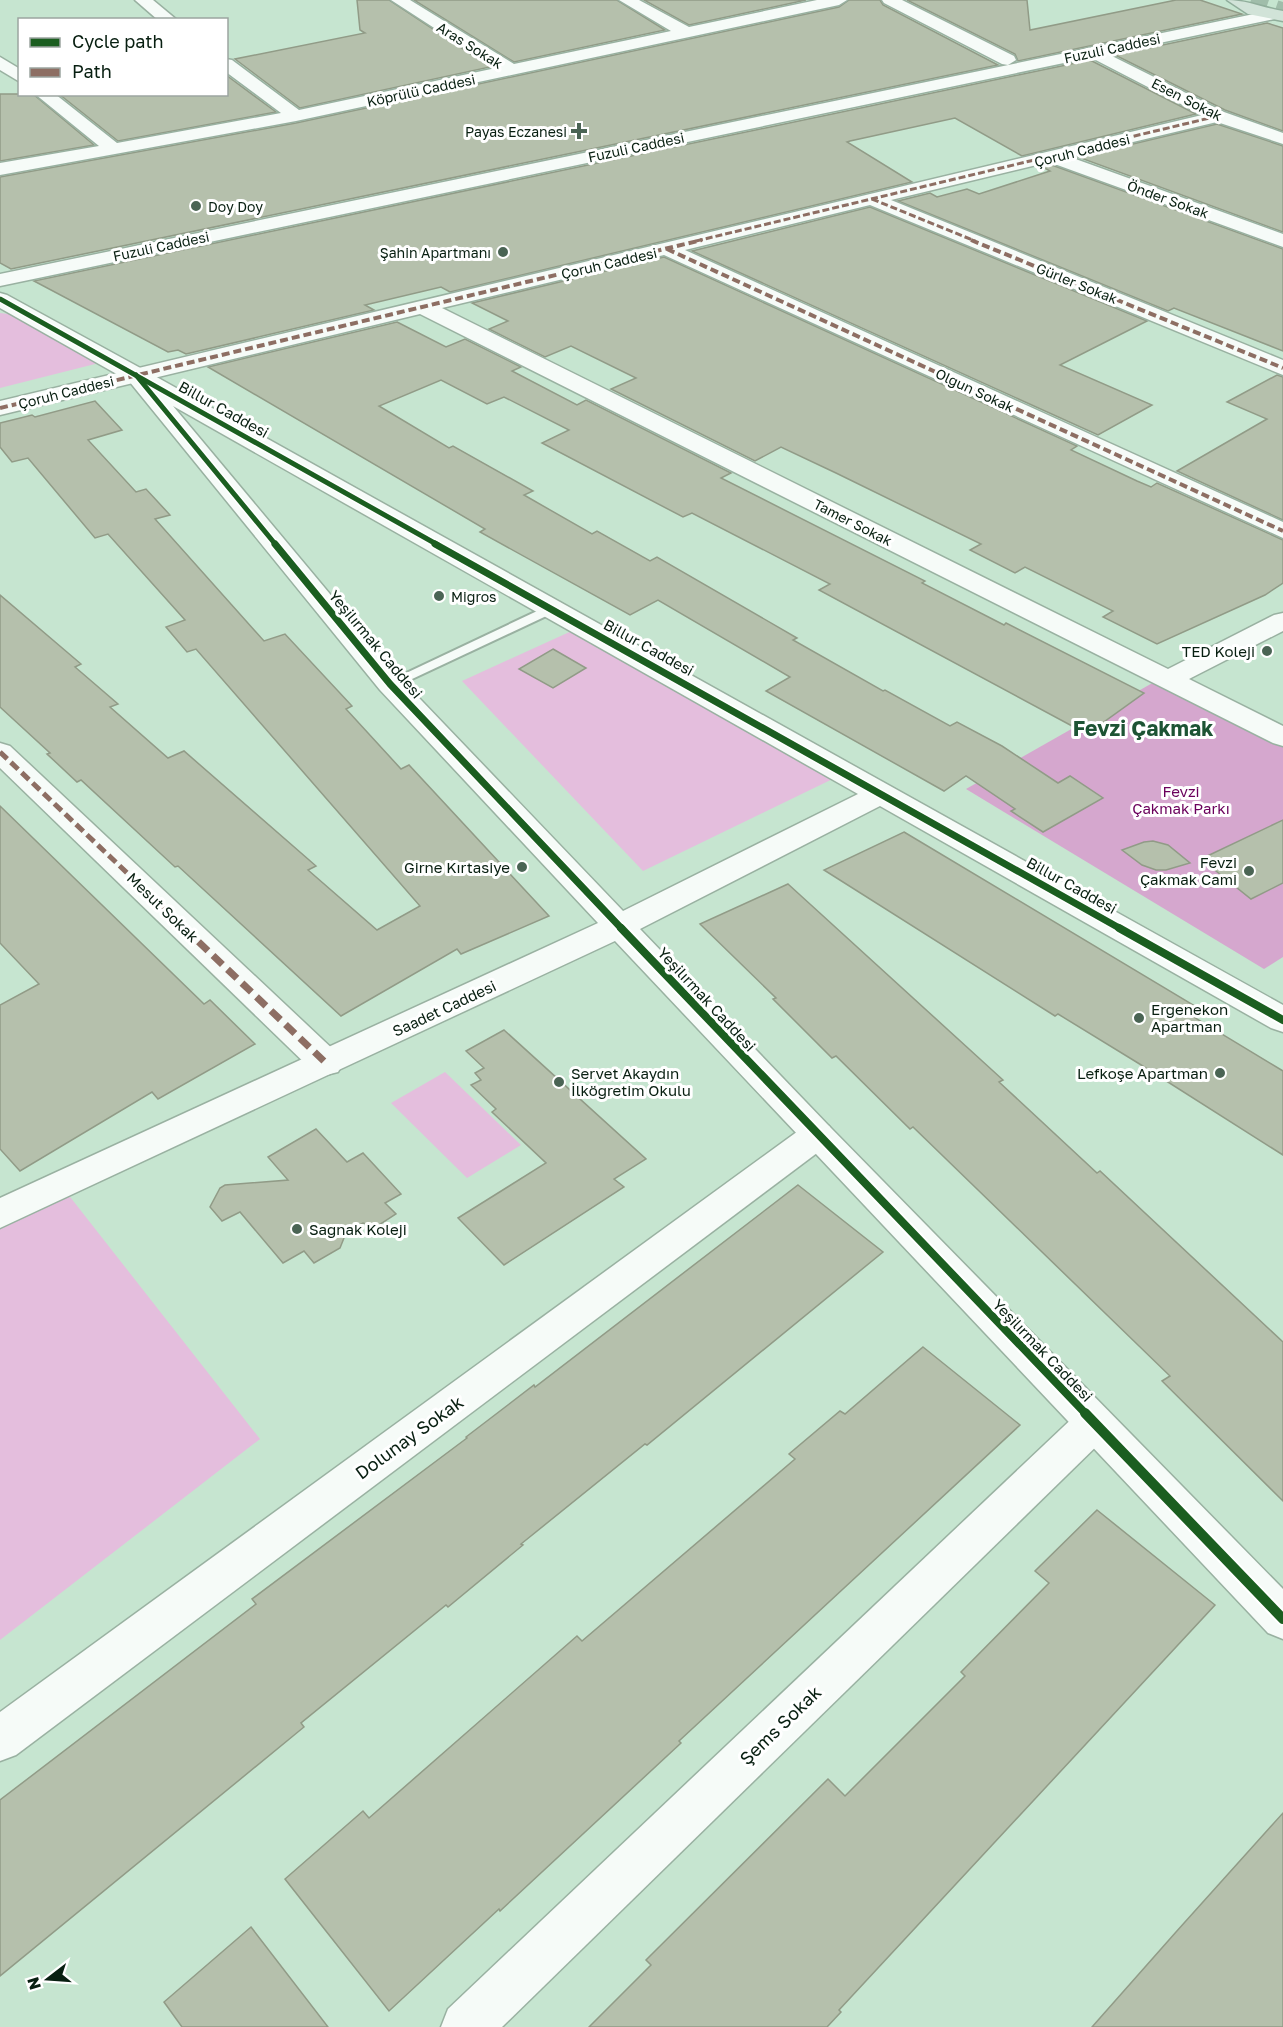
<svg xmlns="http://www.w3.org/2000/svg" width="1283" height="2027" viewBox="0 0 1283 2027" font-family="'Golos Text',sans-serif">
	<style>
		.green { fill: #e4bedd }
		.forest { fill: #d5a7ce }
		.building { fill: #b5c0ac; stroke: #919b87; stroke-width: 1.5 }
		.lines { fill: none; stroke-linecap: round; stroke-linejoin: round }
		.highway-tunnel { stroke: #a0bdaa; stroke-width: 17; stroke-dasharray: 17 9; stroke-linecap: butt }
		.lane-casing { stroke: #99b1a1; stroke-width: 4 }
		.street-casing { stroke: #99b1a1; stroke-width: 3 }
		.secondary-casing { stroke: #99b1a1; stroke-width: 3 }
		.highway-casing { stroke: #90ae9b; stroke-width: 3 }
		.lane { fill: #f6fbf8; fill-rule: evenodd }
		.street { fill: #f6fbf8; fill-rule: evenodd }
		.secondary { fill: #f6fbf8; fill-rule: evenodd }
		.highway { fill: #d1e3d8; fill-rule: evenodd }
		.quiet-far3 { stroke: #8d6e63; stroke-width: 3; stroke-dasharray: 7 3; stroke-linecap: butt }
		.quiet-far2 { stroke: #8d6e63; stroke-width: 4; stroke-dasharray: 8 4; stroke-linecap: butt }
		.quiet-far1 { stroke: #8d6e63; stroke-width: 5; stroke-dasharray: 10 5; stroke-linecap: butt }
		.quiet { stroke: #8d6e63; stroke-width: 7; stroke-dasharray: 13 7; stroke-linecap: butt }
		.cycleway-far3-casing { stroke: #fff; stroke-width: 8 }
		.cycleway-far2-casing { stroke: #fff; stroke-width: 10 }
		.cycleway-far1-casing { stroke: #fff; stroke-width: 12 }
		.cycleway-casing { stroke: #fff; stroke-width: 14 }
		.cycleway-far3 { stroke: #1b5e20; stroke-width: 5 }
		.cycleway-far2 { stroke: #1b5e20; stroke-width: 7 }
		.cycleway-far1 { stroke: #1b5e20; stroke-width: 8 }
		.cycleway { stroke: #1b5e20; stroke-width: 10 }
		.poi-dot { fill: #4a6454; stroke: #fff; stroke-width: 2 }
		.labels { text-anchor: middle; dominant-baseline: central; stroke-width: 6; stroke-linejoin: round; paint-order: stroke }
		.far-street-label { font-size: 14px; fill: #081f11; stroke: #fff }
		.far-poi-label { font-size: 14px; fill: #081f11; stroke: #fff; text-anchor: end }
		.street-label { font-size: 15px; fill: #081f11; stroke: #fff }
		.poi-label { font-size: 15px; fill: #081f11; stroke: #fff; text-anchor: end }
		.park-label { font-size: 15px; fill: #6a005c; stroke: #fff }
		.near-street-label { font-size: 18px; fill: #081f11; stroke: #fff }
		.district-label { font-size: 21px; font-weight: bold; fill: #1d5434; stroke: #fff }
	</style>
	<rect width="100%" height="100%" fill="#c6e5d0"/>
	<g class="green">
		<polygon points="0,313 32,317 99,363 0,388"/>
		<polygon points="587,624 845,773 643,871 462,681"/>
		<polygon points="445,1072 521,1145 467,1178 391,1103"/>
		<polygon points="67,1193 260,1439 0,1640 0,1225"/>
	</g>
	<polygon class="forest" points="1163,677 1283,739 1283,957 1264,969 966,789"/>
	<g class="building">
		<polygon points="357,0 389,0 490,67 300,108 235,59 365,33 360,30"/>
		<polygon points="414,0 617,0 665,30 514,62"/>
		<polygon points="644,0 806,0 689,25"/>
		<polygon points="849,0 880,0 883,5 998,65 11,269 0,263 0,177 296,123 839,7"/>
		<polygon points="907,0 1027,0 1030,30 1176,0 1200,0 1242,14 1018,61 1015,54"/>
		<polygon points="1267,23 1283,28 1283,131 1225,110 1115,55"/>
		<polygon points="1090,60 1196,114 1022,156 955,118 850,141 847,142 912,182 450,292 441,287 365,305 374,310 186,354 178,350 168,352 34,281"/>
		<polygon points="226,75 276,112 118,141 59,94 226,94"/>
		<polygon points="0,94 33,94 94,145 0,161"/>
		<polygon points="1217,124 1283,146 1283,232 1078,157"/>
		<polygon points="1049,164 1283,249 1283,351 1174,308 1168,311 898,201 930,193 937,197 967,189 979,194 1050,171 1041,166"/>
		<polygon points="870,207 1147,321 1060,365 1152,405 1098,435 692,251"/>
		<polygon points="664,257 1077,446 1071,450 1137,481 1151,487 1157,483 1283,540 1283,583 1265,595 1157,644 1103,617 1113,611 1025,567 1015,573 970,550 981,544 836,473 781,447 755,461 611,389 636,378 571,346 545,357 489,329 508,321 472,303"/>
		<polygon points="397,322 446,347 465,339 521,367 512,371 577,405 586,400 731,473 721,478 925,581 922,583 1004,625 1006,623 1144,693 1087,734 819,590 830,584 692,513 683,517 542,443 569,430 504,397 487,404 441,380 379,406 449,448 453,446 533,491 524,495 592,534 597,531 650,561 657,557 797,638 793,640 883,691 885,690 950,726 957,722 1002,746 1058,783 1070,776 1103,798 1043,832 1011,811 1015,809 966,776 944,791 766,691 790,677 658,600 630,615 480,532 485,529 208,367"/>
		<polygon points="1277,375 1283,377 1283,520 1177,471 1267,419 1227,402"/>
		<polygon points="95,401 122,430 88,440 136,492 146,489 170,515 155,519 264,641 285,634 352,706 346,709 401,769 409,765 549,916 461,954 457,949 341,1016 178,866 175,867 81,780 77,782 47,754 50,753 0,707 0,595 81,664 75,667 118,704 110,707 168,758 184,751 316,866 308,870 377,930 420,906 196,649 187,652 166,627 185,620 108,534 95,538 28,458 12,462 0,447 0,423 32,415 35,417"/>
		<polygon points="553,649 586,668 553,688 519,669"/>
		<polygon points="0,806 204,1004 210,1000 255,1044 158,1099 152,1092 20,1171 0,1149 0,1005 39,984 0,943"/>
		<polygon points="1283,820 1283,883 1251,899 1201,859"/>
		<polygon points="904,832 1200,1009 1192,1016 1283,1071 1283,1155 1138,1063 1058,1014 1055,1016 824,870"/>
		<polygon points="1144,842 1153,841 1168,845 1190,863 1166,870 1156,870 1142,865 1122,850"/>
		<polygon points="788,884 1003,1080 999,1082 1097,1173 1100,1171 1283,1342 1283,1501 1162,1381 1170,1376 913,1127 910,1129 836,1056 832,1058 773,999 776,998 700,924"/>
		<polygon points="504,1030 646,1159 614,1179 624,1187 504,1265 458,1218 546,1163 492,1112 496,1109 471,1085 481,1080 475,1073 484,1068 466,1051"/>
		<polygon points="316,1129 347,1162 363,1153 401,1194 385,1203 396,1214 376,1227 363,1223 346,1233 340,1248 314,1263 304,1251 283,1263 240,1212 222,1221 210,1207 220,1188 225,1185 288,1180 268,1157"/>
		<polygon points="798,1185 883,1252 647,1445 645,1444 521,1544 523,1545 448,1607 446,1605 301,1723 304,1727 0,1976 0,1800 256,1604 252,1599 467,1438 466,1437 534,1385 535,1387"/>
		<polygon points="923,1347 1020,1425 679,1741 681,1743 500,1911 499,1909 389,2011 285,1879 363,1811 369,1818 577,1636 582,1641 795,1459 789,1454 840,1411 845,1414"/>
		<polygon points="1097,1510 1215,1605 839,2010 841,2012 827,2027 589,2027 651,1965 646,1960 828,1779 845,1796 965,1676 961,1672 1049,1583 1035,1571"/>
		<polygon points="1283,1813 1283,2027 1092,2027 1176,1932"/>
		<polygon points="251,1927 328,2027 182,2027 164,2002"/>
	</g>
	<g class="lines">
		<polyline class="highway-tunnel" points="1251,0 1283,11"/>
		<g class="lane-casing">
			<polygon id="lane" points="552,604 557,605 559,608 557,611 395,687 385,687 383,684"/>
		</g>
		<g class="street-casing">
			<g id="street">
				<polygon points="135,0 153,0 177,20 158,20"/>
				<polygon points="391,0 410,0 514,64 671,31 619,0 639,0 689,27 817,0 847,0 839,5 296,121 0,175 0,163 99,146 35,94 55,94 117,143 281,113 226,72 226,59 232,60 299,110 496,68"/>
				<polygon points="882,0 902,0 1014,56 1016,60 1008,65 1002,64 884,3"/>
				<polygon points="1094,47 1224,112 1283,133 1283,144 1217,122 1070,157 1283,234 1283,247 1049,162 891,200 1283,360 1283,375 870,205 685,250 1283,522 1283,538 664,255 442,308 1168,669 1274,615 1283,613 1283,631 1189,679 1283,726 1283,746 1273,743 420,314 0,415 0,401 1202,115 1088,56 1086,52 1088,48"/>
				<polygon points="0,57 20,69 20,82 0,70"/>
				<polygon points="0,743 10,746 338,1054 343,1063 338,1072 326,1075 314,1072 0,768"/>
				<polygon points="817,1122 829,1126 835,1135 829,1144 16,1755 0,1761 0,1712 805,1126"/>
				<polygon points="1094,1406 1108,1411 1114,1423 1108,1435 502,2027 441,2027 448,2009 1080,1411"/>
			</g>
		</g>
		<g class="secondary-casing">
			<g id="secondary">
				<polygon points="1273,10 1281,15 1279,18 0,286 0,274"/>
				<path d="M0 293 7 295 144 370 1283 1005V1032L1271 1028 880 806 640 929 829 1126 1283 1589V1639L1268 1633 615 941 0 1228V1198L598 923 380 690 129 381 0 308ZM173 406 858 794 623 911 400 678Z"/>
			</g>
		</g>
		<g class="highway-casing">
			<path id="highway" d="M1227 0C1247 0 1263 8 1283 11V21L1248 14Z"/>
		</g>
		<use href="#lane" class="lane"/>
		<use href="#street" class="street"/>
		<use href="#secondary" class="secondary"/>
		<use href="#highway" class="highway"/>
		<g class="quiet-far3">
			<polyline points="872,199 975,241"/>
			<polyline points="696,241 1218,116"/>
		</g>
		<g class="quiet-far2">
			<polyline points="971,240 1283,368"/>
			<polyline points="667,249 1283,531"/>
			<polyline points="0,408 702,240"/>
		</g>
		<polyline class="quiet-far1" points="0,752 186,929"/>
		<polyline class="quiet" points="184,928 326,1063"/>
		<g class="cycleway-far3-casing">
			<g id="cycleway-far3">
				<polyline points="0,299 438,545"/>
				<polyline points="136,375 276,545"/>
			</g>
		</g>
		<g class="cycleway-far2-casing">
			<g id="cycleway-far2">
				<polyline points="275,544 390,684 622,929"/>
				<polyline points="435,544 1121,929"/>
			</g>
		</g>
		<g class="cycleway-far1-casing">
			<g id="cycleway-far1">
				<polyline points="621,928 1086,1414"/>
				<polyline points="1119,928 1283,1020"/>
			</g>
		</g>
		<g class="cycleway-casing">
			<polyline id="cycleway" points="1085,1413 1283,1619"/>
		</g>
		<use href="#cycleway-far3" class="cycleway-far3"/>
		<use href="#cycleway-far2" class="cycleway-far2"/>
		<use href="#cycleway-far1" class="cycleway-far1"/>
		<use href="#cycleway" class="cycleway"/>
	</g>
	<g class="poi-dot">
		<path d="M576 122h6v6h6v6h-6v6h-6v-6h-6v-6h6z"/>
		<circle cx="196" cy="206" r="6"/>
		<circle cx="503" cy="252" r="6"/>
		<circle cx="439" cy="596" r="6"/>
		<circle cx="1267" cy="651" r="6"/>
		<circle cx="522" cy="867" r="6"/>
		<circle cx="1249" cy="871" r="6"/>
		<circle cx="1139" cy="1018" r="6"/>
		<circle cx="1220" cy="1073" r="6"/>
		<circle cx="559" cy="1082" r="6"/>
		<circle cx="297" cy="1229" r="6"/>
	</g>
	<g class="labels">
		<g class="far-street-label">
			<text transform="translate(470 45) rotate(32)">Aras Sokak</text>
			<text transform="translate(1112 48) rotate(-12)">Fuzuli Caddesi</text>
			<text transform="translate(421 90) rotate(-12)">Köprülü Caddesi</text>
			<text transform="translate(1187 99) rotate(27)">Esen Sokak</text>
			<text transform="translate(636 147) rotate(-12)">Fuzuli Caddesi</text>
			<text transform="translate(1082 150) rotate(-14)">Çoruh Caddesi</text>
			<text transform="translate(1168 199) rotate(20)">Önder Sokak</text>
			<text transform="translate(161 246) rotate(-12)">Fuzuli Caddesi</text>
			<text transform="translate(609 263) rotate(-13)">Çoruh Caddesi</text>
			<text transform="translate(1077 283) rotate(22)">Gürler Sokak</text>
			<text transform="translate(975 390) rotate(25)">Olgun Sokak</text>
			<text transform="translate(66 392) rotate(-14)">Çoruh Caddesi</text>
			<text transform="translate(853 522) rotate(27)">Tamer Sokak</text>
		</g>
		<g class="far-poi-label">
			<text x="567" y="131">Payas Eczanesi</text>
			<text x="208" y="206" text-anchor="start">Doy Doy</text>
			<text x="491" y="252">Şahin Apartmanı</text>
			<text x="451" y="596" text-anchor="start">Migros</text>
		</g>
		<g class="street-label">
			<text transform="translate(224 409) rotate(29)">Billur Caddesi</text>
			<text transform="translate(376 644) rotate(50)">Yeşilırmak Caddesi</text>
			<text transform="translate(649 647) rotate(29)">Billur Caddesi</text>
			<text transform="translate(1072 885) rotate(29)">Billur Caddesi</text>
			<text transform="translate(163 907) rotate(44)">Mesut Sokak</text>
			<text transform="translate(707 999) rotate(47)">Yeşilırmak Caddesi</text>
			<text transform="translate(444 1008) rotate(-25)">Saadet Caddesi</text>
			<text transform="translate(1043 1350) rotate(46)">Yeşilırmak Caddesi</text>
		</g>
		<g class="poi-label">
			<text x="1255" y="651">TED Koleji</text>
			<text x="1237" y="862">Fevzi<tspan x="1237" dy="17">Çakmak Cami</tspan></text>
			<text x="510" y="867">Girne Kırtasiye</text>
			<text x="1151" y="1009" text-anchor="start">Ergenekon<tspan x="1151" dy="17">Apartman</tspan></text>
			<text x="571" y="1073" text-anchor="start">Servet Akaydın<tspan x="571" dy="17">İlköğretim Okulu</tspan></text>
			<text x="1208" y="1073">Lefkoşe Apartman</text>
			<text x="309" y="1229" text-anchor="start">Sağnak Koleji</text>
		</g>
		<g class="park-label">
			<text x="1181" y="791">Fevzi<tspan x="1181" dy="17">Çakmak Parkı</tspan></text>
		</g>
		<g class="near-street-label">
			<text transform="translate(409 1437) rotate(-36)">Dolunay Sokak</text>
			<text transform="translate(780 1725) rotate(-44)">Şems Sokak</text>
		</g>
		<g class="district-label">
			<text x="1143" y="728">Fevzi Çakmak</text>
		</g>
	</g>
	<rect x="18" y="18" width="210" height="78" fill="#ffffff" stroke="#9ca5a0" stroke-width="1.5"/>
	<rect x="30" y="38" width="30" height="9" fill="#1b5e20" stroke="#9ca5a0" stroke-width="1.5"/>
	<text x="72" y="48" font-size="18" fill="#081f11">Cycle path</text>
	<rect x="30" y="68" width="30" height="9" fill="#8d6e63" stroke="#9ca5a0" stroke-width="1.5"/>
	<text x="72" y="78" font-size="18" fill="#081f11">Path</text>
	<g transform="translate(48 1979) rotate(253)" stroke="#ffffff" stroke-width="4.5" paint-order="stroke">
	<path d="M0-4.5L10 22L0 15L-10 22Z" fill="#081f11"/>
	<text y="-9" font-size="16" font-weight="bold" text-anchor="middle" fill="#081f11">N</text>
	</g>
</svg>
